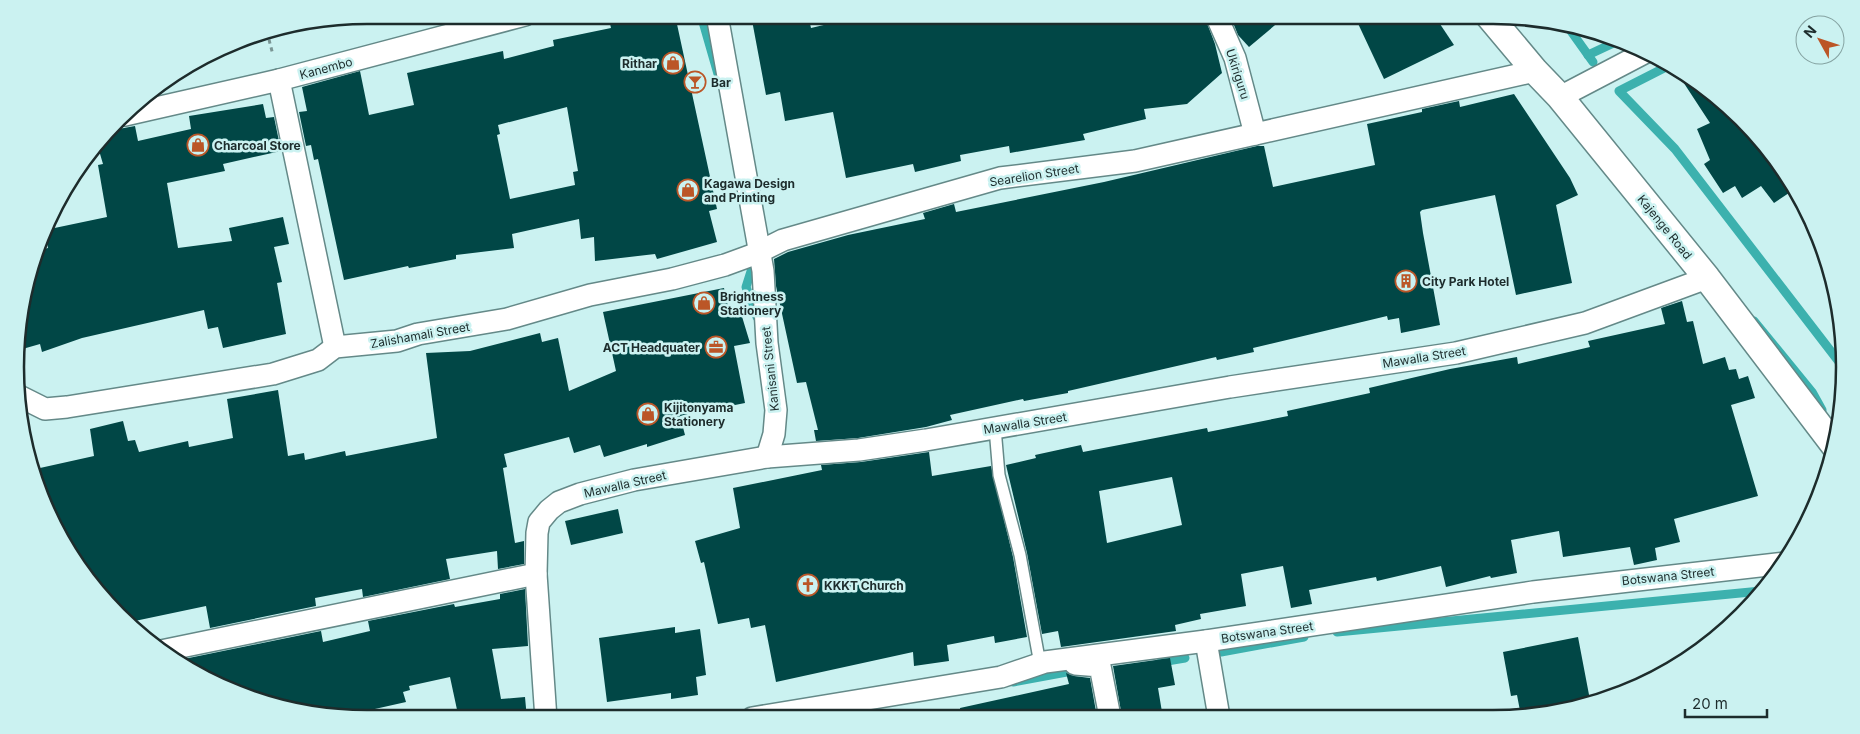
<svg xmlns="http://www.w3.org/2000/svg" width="1860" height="734" viewBox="0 0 1860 734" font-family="Inter,sans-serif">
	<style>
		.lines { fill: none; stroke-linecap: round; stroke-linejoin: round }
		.stream { stroke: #3cb1ae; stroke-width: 9 }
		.building { fill: #014746; fill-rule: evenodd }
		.service-casing { stroke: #648988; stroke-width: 14 }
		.minor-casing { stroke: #648988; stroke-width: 24 }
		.tertiary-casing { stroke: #648988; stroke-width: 29 }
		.path { stroke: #799594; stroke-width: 3; stroke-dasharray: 4 4; stroke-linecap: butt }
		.service { stroke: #fff; stroke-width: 11 }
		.minor { stroke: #fff; stroke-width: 21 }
		.tertiary { stroke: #fff; stroke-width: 26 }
		.labels { text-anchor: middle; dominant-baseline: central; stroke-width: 5; stroke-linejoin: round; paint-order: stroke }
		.poi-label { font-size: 12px; font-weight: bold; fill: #1d2c2c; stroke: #cbf2f1; text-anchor: start }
		.street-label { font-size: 12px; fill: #1d2c2c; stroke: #cbf2f1 }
		.rim { fill: none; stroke: #1d2c2c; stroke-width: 2.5 }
	</style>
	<rect width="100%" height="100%" fill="#cbf2f1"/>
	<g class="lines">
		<g class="stream">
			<polyline points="701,15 718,74"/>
			<polyline points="1568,27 1593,62"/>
			<polyline points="1588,55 1620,40"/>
			<polyline points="1672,64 1619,91 1675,149 1843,367"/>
			<polyline points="753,265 746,287 757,317"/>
			<polyline points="1754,321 1812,392 1822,410"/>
			<polyline points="1337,632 1761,591"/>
			<polyline points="1221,652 1304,637"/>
			<polyline points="1161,662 1185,658"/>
			<polyline points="1013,682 1072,671"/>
		</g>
	</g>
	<g class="building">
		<path d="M608 15H675L717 209 709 211 717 242 657 259 655 254 595 261 594 237 581 239 579 219 512 234 514 248 456 255V259L409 268 408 266 344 280 318 159 314 160 311 145 306 146 299 112 307 111 302 87 360 71 369 115 414 105 407 73 503 51 504 59 554 46 553 40 611 28ZM567 107 578 171 573 172 575 185 510 199 497 135 500 134 498 125Z"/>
		<polygon points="751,15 808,15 811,28 866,15 1204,15 1215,44 1222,73 1187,104 1144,109 1146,119 1083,134 1085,140 1010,153 1009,146 960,155 961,161 915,172 913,164 846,178 833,112 785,121 780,92 766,95"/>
		<polygon points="1230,15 1287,15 1249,47 1238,35"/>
		<polygon points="1354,15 1434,15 1454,45 1384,79"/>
		<polygon points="1675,67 1725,102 1772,152 1795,189 1774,203 1761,186 1742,198 1735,186 1723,193 1704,164 1710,160 1697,129 1710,123 1674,68"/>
		<polygon points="1514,94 1570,178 1578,195 1556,205 1572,283 1516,295 1495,195 1422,210 1420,212 1423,233 1440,325 1401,333 1399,318 1388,320 1387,316 1253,348 1254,352 1217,360 1216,357 1068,391 1068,393 1024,401 1023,399 950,415 952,420 926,427 858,438 816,441 814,430 818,430 806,382 797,383 776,286 774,259 788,252 848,235 925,219 923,213 954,204 956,212 1104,182 1257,146 1264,146 1273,187 1375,165 1367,124 1422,112 1422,109 1459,101 1460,107"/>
		<polygon points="263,104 266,118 274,117 281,151 223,164 225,171 167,183 178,248 232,241 229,228 283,217 289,244 274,247 282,282 277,283 286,334 223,348 218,327 208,329 204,310 82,338 42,352 40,344 19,350 18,321 34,254 35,251 48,248 45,230 107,217 98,165 103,164 98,147 113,130 135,126 138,141 191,129 189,116"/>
		<polygon points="724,288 729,311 740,310 750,343 734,346 745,403 680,416 685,435 647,447 647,444 604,457 600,445 574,453 569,437 504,454 507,467 503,468 515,543 524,541 524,564 498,569 497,551 446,559 450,579 363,597 362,589 315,598 316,606 210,628 206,606 130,622 74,562 51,519 40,468 94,456 90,429 123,421 128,441 135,440 139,452 188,441 189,447 233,438 227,399 278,390 288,456 304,453 305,460 345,451 346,456 437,438 426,353 470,351 540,333 542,342 558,338 569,391 616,371 603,312"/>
		<path d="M1682 301 1687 322 1693 321 1703 364 1725 357 1729 370 1736 369 1739 379 1748 376 1755 398 1731 405 1758 496 1674 519 1680 542 1655 548 1657 560 1634 565 1630 547 1563 557 1559 531 1511 540 1517 573 1491 578 1490 576 1446 587 1441 566 1377 581 1376 577 1309 590 1312 604 1291 608 1283 566 1241 574 1246 606 1200 614 1201 619 1175 625 1176 631 1061 647 1058 631 1042 634 1027 553 1006 465 1036 458 1035 455 1081 445 1083 452 1207 428 1208 432 1288 416 1287 411 1370 393 1369 388 1450 369 1517 357 1518 364 1590 347 1588 341 1665 324 1661 308ZM1172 477 1182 525 1107 543 1099 491Z"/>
		<polygon points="929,452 932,476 991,466 1013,557 1027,637 995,643 994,636 947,645 949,661 914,666 913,652 776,682 765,625 751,628 749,618 718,624 704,562 701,563 695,541 740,528 733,488 822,470 821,465 861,462"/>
		<polygon points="618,509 623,533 571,545 565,521"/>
		<polygon points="525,589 528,646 492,649 501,699 525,697 527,719 459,719 450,677 409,686 410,690 403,692 406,702 357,713 358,717 254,700 179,660 321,631 323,642 370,631 368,621 454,604 455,607 500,599 500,594"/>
		<polygon points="675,627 675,633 700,629 706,675 696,677 698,695 671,699 671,693 607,702 599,638"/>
		<polygon points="1578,637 1590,700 1539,716 1521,716 1517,695 1511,696 1503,652"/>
		<polygon points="1170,658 1175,685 1158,688 1162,712 1122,717 1113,666"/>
		<polygon points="1066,673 1074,676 1090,678 1097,717 961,717 960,708 1069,684"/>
	</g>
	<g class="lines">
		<g class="service-casing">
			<polyline id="service" points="995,428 999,475 1020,555 1040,664"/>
		</g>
		<g class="minor-casing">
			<g id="minor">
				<polyline points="717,15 763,271 767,343 776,410 774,434 767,457"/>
				<polyline points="1216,15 1235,58 1255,134"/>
				<polyline points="279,80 335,347"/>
				<polyline points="1560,97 1646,52"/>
				<polyline points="125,115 279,80 525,15"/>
				<polyline points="21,397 45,409 67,407 273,374 318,360 335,347 397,341 418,334 507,319 590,295 672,279 725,265 755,254 783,240 1000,178 1135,161 1535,71"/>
				<polyline points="1206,641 1219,717"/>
				<polyline points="161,651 536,574"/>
				<polyline points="1075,664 1100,666 1110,717"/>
				<polyline points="752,718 1001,677 1045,662 1206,641 1533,592 1785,563"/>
				<polyline points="546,719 536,574 537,533 539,522 549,510 559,502 580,494 634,480 767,457 859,450 926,440 1230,387 1456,353 1585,323 1707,278"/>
			</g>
		</g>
		<g class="tertiary-casing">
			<polyline id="tertiary" points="1488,15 1535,71 1560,97 1707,278 1834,445"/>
		</g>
		<polyline class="path" points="267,32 273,55"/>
		<use href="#service" class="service"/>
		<use href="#minor" class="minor"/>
		<use href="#tertiary" class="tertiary"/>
	</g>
	<defs>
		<g id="shop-ring" transform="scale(1.125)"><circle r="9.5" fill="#cbf2f1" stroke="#bb5627" stroke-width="1.5"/><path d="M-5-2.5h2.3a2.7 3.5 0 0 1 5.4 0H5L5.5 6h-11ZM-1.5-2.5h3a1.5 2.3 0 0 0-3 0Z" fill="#bb5627"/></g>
		<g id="bar-ring" transform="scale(1.125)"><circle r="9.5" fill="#cbf2f1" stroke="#bb5627" stroke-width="1.5"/><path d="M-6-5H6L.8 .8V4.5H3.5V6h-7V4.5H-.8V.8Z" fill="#bb5627"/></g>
		<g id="building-ring" transform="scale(1.125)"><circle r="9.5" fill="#cbf2f1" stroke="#bb5627" stroke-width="1.5"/><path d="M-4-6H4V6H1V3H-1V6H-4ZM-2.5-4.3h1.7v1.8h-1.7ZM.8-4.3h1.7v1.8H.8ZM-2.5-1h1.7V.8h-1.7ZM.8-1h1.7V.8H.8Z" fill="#bb5627"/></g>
		<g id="office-ring" transform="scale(1.125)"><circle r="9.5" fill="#cbf2f1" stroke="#bb5627" stroke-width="1.5"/><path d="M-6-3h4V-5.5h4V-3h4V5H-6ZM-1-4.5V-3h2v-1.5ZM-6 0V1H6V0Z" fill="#bb5627"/></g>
		<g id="church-ring" transform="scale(1.125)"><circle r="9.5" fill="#cbf2f1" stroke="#bb5627" stroke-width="1.5"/><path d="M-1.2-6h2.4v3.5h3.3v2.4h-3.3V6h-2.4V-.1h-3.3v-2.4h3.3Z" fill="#bb5627"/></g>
	</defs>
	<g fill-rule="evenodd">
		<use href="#shop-ring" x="673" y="63"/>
		<use href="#bar-ring" x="695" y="82"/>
		<use href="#shop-ring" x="198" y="145"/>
		<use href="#shop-ring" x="688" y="190"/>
		<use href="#building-ring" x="1406" y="281"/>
		<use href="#shop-ring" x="704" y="303"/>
		<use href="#office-ring" x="716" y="347"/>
		<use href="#shop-ring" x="648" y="414"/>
		<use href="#church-ring" x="808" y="585"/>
	</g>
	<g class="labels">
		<g class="poi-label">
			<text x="657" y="63" text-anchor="end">Rithar</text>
			<text x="711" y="82">Bar</text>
			<text x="214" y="145">Charcoal Store</text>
			<text x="704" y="183">Kagawa Design<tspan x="704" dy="14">and Printing</tspan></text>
			<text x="1422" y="281">City Park Hotel</text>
			<text x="720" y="296">Brightness<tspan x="720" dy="14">Stationery</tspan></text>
			<text x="700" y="347" text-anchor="end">ACT Headquater</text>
			<text x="664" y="407">Kijitonyama<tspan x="664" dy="14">Stationery</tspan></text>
			<text x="824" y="585">KKKT Church</text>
		</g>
		<g class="street-label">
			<text transform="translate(326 68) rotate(-15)">Kanembo</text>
			<text transform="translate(1238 74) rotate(72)">Ukiriguru</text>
			<text transform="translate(1034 175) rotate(-9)">Searelion Street</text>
			<text transform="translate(1665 227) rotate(51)">Kajenge Road</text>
			<text transform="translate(420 335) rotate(-10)">Zalishamali Street</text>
			<text transform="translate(1424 357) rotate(-9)">Mawalla Street</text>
			<text transform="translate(770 369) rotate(-96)">Kanisani Street</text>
			<text transform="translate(1025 423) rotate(-9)">Mawalla Street</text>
			<text transform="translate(625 484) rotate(-13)">Mawalla Street</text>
			<text transform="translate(1668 576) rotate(-6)">Botswana Street</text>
			<text transform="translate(1267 632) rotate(-8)">Botswana Street</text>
		</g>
	</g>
	<path d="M0 0H1860V734H0ZM367 24H1493A343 343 0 0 1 1836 367V367A343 343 0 0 1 1493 710H367A343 343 0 0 1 24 367V367A343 343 0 0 1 367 24Z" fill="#cbf2f1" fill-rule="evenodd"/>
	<path class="rim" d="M367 24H1493A343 343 0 0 1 1836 367V367A343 343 0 0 1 1493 710H367A343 343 0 0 1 24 367V367A343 343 0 0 1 367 24Z"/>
	<g transform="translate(1820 40) rotate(310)"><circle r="24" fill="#cbf2f1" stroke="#85a3a2"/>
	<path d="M0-4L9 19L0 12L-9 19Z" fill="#bb5627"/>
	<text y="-8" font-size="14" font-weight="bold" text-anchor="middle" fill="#1d2c2c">N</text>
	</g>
	<path d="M1685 709v8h82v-8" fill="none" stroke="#1d2c2c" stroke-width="2.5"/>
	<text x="1692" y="709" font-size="15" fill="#1d2c2c" stroke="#cbf2f1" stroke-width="4" paint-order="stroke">20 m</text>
</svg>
